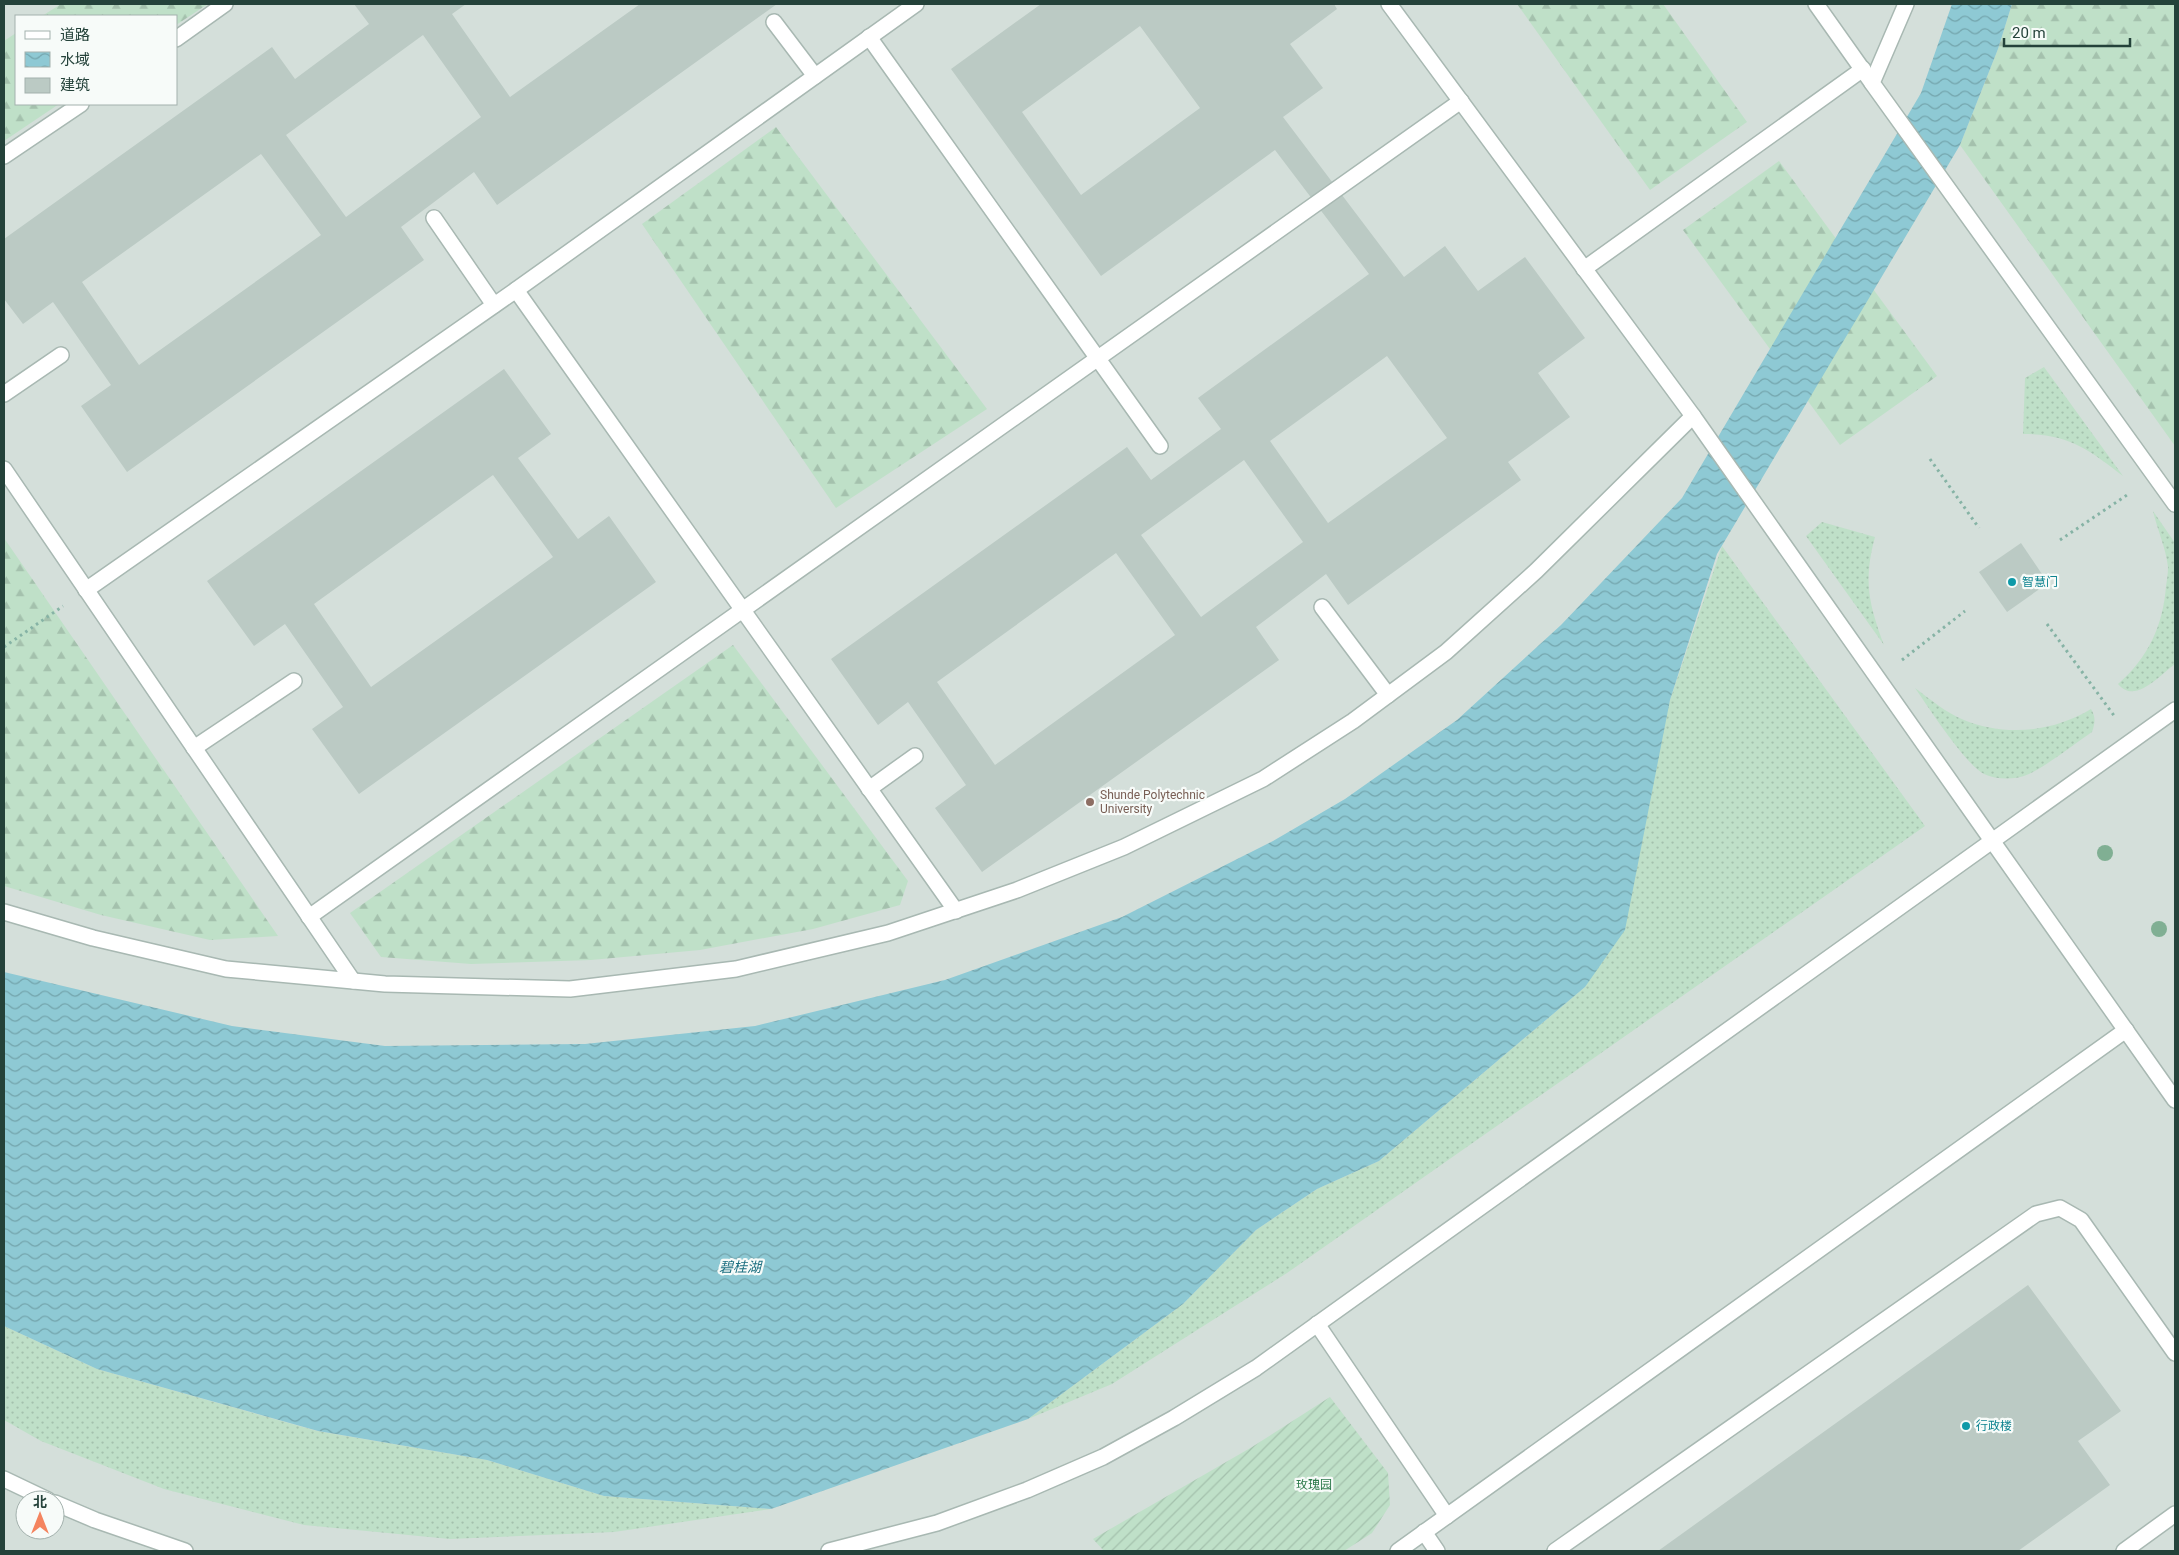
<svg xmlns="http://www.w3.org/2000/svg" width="2179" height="1555" viewBox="0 0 2179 1555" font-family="Roboto,'Noto Sans SC',sans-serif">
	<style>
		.built { fill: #d4dfda; fill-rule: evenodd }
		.grass { fill: url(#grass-dots) }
		.forest { fill: url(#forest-firs) }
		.garden { fill: url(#garden-furrows) }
		.water { fill: url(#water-waves) }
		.building { fill: #bbcac4; fill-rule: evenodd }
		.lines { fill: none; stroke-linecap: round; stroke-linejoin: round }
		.service-casing { stroke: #a8b8b2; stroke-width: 18 }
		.pedestrian-casing { stroke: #a8b8b2; stroke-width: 18 }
		.minor-casing { stroke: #a8b8b2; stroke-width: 18 }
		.path { stroke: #86b3a5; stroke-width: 3; stroke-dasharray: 2.5 4; stroke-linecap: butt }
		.service { stroke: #fff; stroke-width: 15 }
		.pedestrian { stroke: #fff; stroke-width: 15 }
		.minor { stroke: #fff; stroke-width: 15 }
		.tree { fill: #80af93 }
		.culture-dot { fill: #0f9aa8; stroke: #f7fbf9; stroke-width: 2 }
		.education-dot { fill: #8d6e63; stroke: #f7fbf9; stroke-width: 2 }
		.labels { text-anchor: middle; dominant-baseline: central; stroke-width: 4.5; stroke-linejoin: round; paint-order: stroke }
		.culture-label { font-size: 12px; fill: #0d838f; stroke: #f7fbf9; text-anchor: start }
		.education-label { font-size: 12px; fill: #785e54; stroke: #f7fbf9; text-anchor: start }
		.park-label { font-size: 12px; fill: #2d7a4b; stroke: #f7fbf9 }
		.water-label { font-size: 14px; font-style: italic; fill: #1c6f80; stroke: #f7fbf9 }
	</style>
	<defs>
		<pattern id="grass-dots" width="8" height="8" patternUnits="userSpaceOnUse" patternTransform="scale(1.25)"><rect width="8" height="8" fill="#bfe0c8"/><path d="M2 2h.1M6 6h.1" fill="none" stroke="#a4c1ad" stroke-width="1.8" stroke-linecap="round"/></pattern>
		<pattern id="forest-firs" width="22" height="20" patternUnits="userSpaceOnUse" patternTransform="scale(1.25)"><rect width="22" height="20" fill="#bfe0c8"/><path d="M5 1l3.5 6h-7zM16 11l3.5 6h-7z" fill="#a4c1ad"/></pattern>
		<pattern id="garden-furrows" width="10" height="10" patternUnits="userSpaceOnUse" patternTransform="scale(1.25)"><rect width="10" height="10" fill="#bfe0c8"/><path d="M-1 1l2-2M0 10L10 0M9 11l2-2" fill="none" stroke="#a4c1ad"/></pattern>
		<pattern id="water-waves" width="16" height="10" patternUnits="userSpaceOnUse" patternTransform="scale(1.25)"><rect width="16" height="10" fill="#8ec9d4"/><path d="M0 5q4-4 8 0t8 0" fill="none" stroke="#74a5ad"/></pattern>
	</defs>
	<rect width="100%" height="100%" fill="#e6efeb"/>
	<path class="built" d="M4 4H2175V1551H4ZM16 16H176V104H16ZM25 1500H55V1530H25Z"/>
	<g class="grass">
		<path d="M2044 367 2123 476C2088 449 2069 434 2023 434L2025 378Z"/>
		<path d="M2153 511 2175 543V664C2160 675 2135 705 2118 684 2148 658 2163 626 2166 586 2167 580 2168 573 2168 567 2166 548 2157 529 2153 511Z"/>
		<path d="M1822 522 1875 537C1863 581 1869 604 1884 645L1806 536Z"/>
		<polygon points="1722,546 1925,826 1287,1273 1112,1384 1028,1419 1183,1304 1256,1230 1317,1189 1379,1161 1585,987 1670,700"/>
		<path d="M1915 688C1930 699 1946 713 1964 720 2006 737 2053 732 2091 709 2096 717 2095 723 2092 732 2074 744 2048 765 2029 774 2016 780 1997 780 1984 774 1965 764 1929 708 1915 688Z"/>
		<polygon points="4,1326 97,1369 317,1431 487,1460 604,1496 771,1509 614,1532 450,1539 304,1525 164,1489 41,1441 4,1420"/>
	</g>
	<g class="forest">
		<polygon points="61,4 208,4 176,25 176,16 42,16"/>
		<polygon points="1517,4 1663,4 1747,122 1650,190"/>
		<polygon points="2012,4 2175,4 2175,446 1960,145 1998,49"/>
		<polygon points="16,33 16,104 59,104 4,141 4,41"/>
		<polygon points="776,127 987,409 836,508 642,224"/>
		<polygon points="1779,161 1937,376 1840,445 1683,230"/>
		<polygon points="4,538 278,936 210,940 101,915 4,886"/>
		<polygon points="733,645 908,881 900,905 813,929 700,950 591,960 471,964 381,957 350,913"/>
	</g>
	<polygon class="garden" points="1330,1397 1388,1473 1390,1505 1372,1533 1344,1551 1104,1551 1093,1539 1252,1447"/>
	<polygon class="water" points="1952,4 2012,4 1998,49 1960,145 1717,554 1670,700 1625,930 1585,987 1379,1161 1317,1189 1256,1230 1183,1304 1028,1419 771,1509 604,1496 487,1460 318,1431 97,1369 4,1326 4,972 232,1026 385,1046 585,1044 755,1026 945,980 1122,917 1273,841 1345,799 1457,720 1561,625 1682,498 1921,93"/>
	<g class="building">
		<path d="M354 4H466L452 14 510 97 640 4H777L497 205 474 172 401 227 424 260 127 472 81 406 111 385 53 302 23 324 4 299V239L272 47 295 79 369 24ZM423 35 481 117 346 217 286 135ZM261 154 321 235 139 365 82 282Z"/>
		<path d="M1041 4H1334L1337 9 1290 44 1323 88 1283 117 1404 277 1445 246 1478 291 1525 257 1585 338 1538 373 1570 417 1508 462 1521 480 1348 605 1326 574 1256 627 1279 660 982 872 935 808 966 785 908 702 878 725 831 659 1127 447 1151 480 1221 429 1198 398 1369 274 1275 150 1101 276 951 69ZM1140 26 1200 108 1081 195 1022 112ZM1387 356 1447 438 1328 523 1270 441ZM1244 460 1303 542 1201 617 1141 535ZM1116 553 1175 635 995 765 937 682Z"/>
		<path d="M504 369 551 434 518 458 578 539 609 516 656 582 359 794 312 729 343 707 285 624 254 646 207 581ZM493 475 553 557 371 687 314 604Z"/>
		<polygon points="2021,543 2048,583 2007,612 1979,572"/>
		<polygon points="2028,1285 2121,1411 2078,1441 2110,1485 2018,1551 1658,1551"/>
	</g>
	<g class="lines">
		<g class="service-casing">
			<g id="service">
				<polyline points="1906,4 1872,83 2175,504"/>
				<polyline points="774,22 815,76"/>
				<polyline points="869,37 1160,446"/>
				<polyline points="434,218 494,305"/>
				<polyline points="516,290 956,911"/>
				<polyline points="4,394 61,355"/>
				<polyline points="4,469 353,981"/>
				<polyline points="86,590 516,290 916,4"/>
				<polyline points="1322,607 1388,695"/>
				<polyline points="194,748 294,681"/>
				<polyline points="869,789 915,756"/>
				<polyline points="4,912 93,938 226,969 385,984 570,989 736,969 888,933 1017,890 1124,847 1263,779 1353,721 1446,652 1536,571 1693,416 1993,842"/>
				<polyline points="309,917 1461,101"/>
				<polyline points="1317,1324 1447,1516"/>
				<polyline points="1424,1532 1437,1551"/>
				<polyline points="1398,1551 2126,1030"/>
				<polyline points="1555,1551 2036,1214 2060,1208 2081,1220 2175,1353"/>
				<polyline points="2124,1551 2175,1514"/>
			</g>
		</g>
		<g class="pedestrian-casing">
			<g id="pedestrian">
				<polyline points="1389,4 1693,416"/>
				<polyline points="1816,4 1872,83"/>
				<polyline points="176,39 225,4"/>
				<polyline points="4,156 81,104"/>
				<polyline points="1584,269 1863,69"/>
			</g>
		</g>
		<g class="minor-casing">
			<g id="minor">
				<polyline points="1993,842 2175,1100"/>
				<polyline points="4,1479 48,1500"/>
				<polyline points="55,1503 95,1520 185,1551"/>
				<polyline points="829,1551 937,1523 1027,1490 1103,1457 1174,1418 1256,1368 2175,710"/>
			</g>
		</g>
		<g class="path">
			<polyline points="1930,459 1979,528"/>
			<polyline points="2060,540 2130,493"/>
			<polyline points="2047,624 2115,717"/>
			<polyline points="4,647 63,606"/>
			<polyline points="1902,660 1965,611"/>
		</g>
		<use href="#service" class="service"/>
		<use href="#pedestrian" class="pedestrian"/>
		<use href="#minor" class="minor"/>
	</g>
	<g class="tree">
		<circle cx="2105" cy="853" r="8"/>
		<circle cx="2159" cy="929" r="8"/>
	</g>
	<g class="culture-dot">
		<circle cx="2012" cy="582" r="5"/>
		<circle cx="1966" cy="1426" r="5"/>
	</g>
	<circle class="education-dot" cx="1090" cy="802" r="5"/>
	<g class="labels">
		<g class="culture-label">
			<text x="2022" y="582">智慧门</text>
			<text x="1976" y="1426">行政楼</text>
		</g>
		<g class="education-label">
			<text x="1100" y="795">Shunde Polytechnic<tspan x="1100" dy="14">University</tspan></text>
		</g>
		<g class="park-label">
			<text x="1314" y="1485">玫瑰园</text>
		</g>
		<g class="water-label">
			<text x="740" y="1267">碧桂湖</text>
		</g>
	</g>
	<rect width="2179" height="1555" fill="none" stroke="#24423a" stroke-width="10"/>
	<rect x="15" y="15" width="162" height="90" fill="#f7fbf9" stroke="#a3b1ad"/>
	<rect x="25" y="31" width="25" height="8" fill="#ffffff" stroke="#a3b1ad"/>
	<text x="60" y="40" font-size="15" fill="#24423a">道路</text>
	<rect x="25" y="52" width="25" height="15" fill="url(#water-waves)" stroke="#a3b1ad"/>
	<text x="60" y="65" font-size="15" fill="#24423a">水域</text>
	<rect x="25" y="78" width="25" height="15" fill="#bbcac4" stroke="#a3b1ad"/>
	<text x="60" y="90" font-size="15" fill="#24423a">建筑</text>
	<g transform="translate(40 1515)"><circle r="24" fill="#f7fbf9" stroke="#a3b1ad"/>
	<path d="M0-4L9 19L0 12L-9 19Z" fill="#f4845f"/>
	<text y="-8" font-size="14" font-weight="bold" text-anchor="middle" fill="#24423a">北</text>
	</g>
	<path d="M2004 38v8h126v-8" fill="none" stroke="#24423a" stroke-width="2.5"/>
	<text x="2012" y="38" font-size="15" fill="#24423a" stroke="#f7fbf9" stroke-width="4" paint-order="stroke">20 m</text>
</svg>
